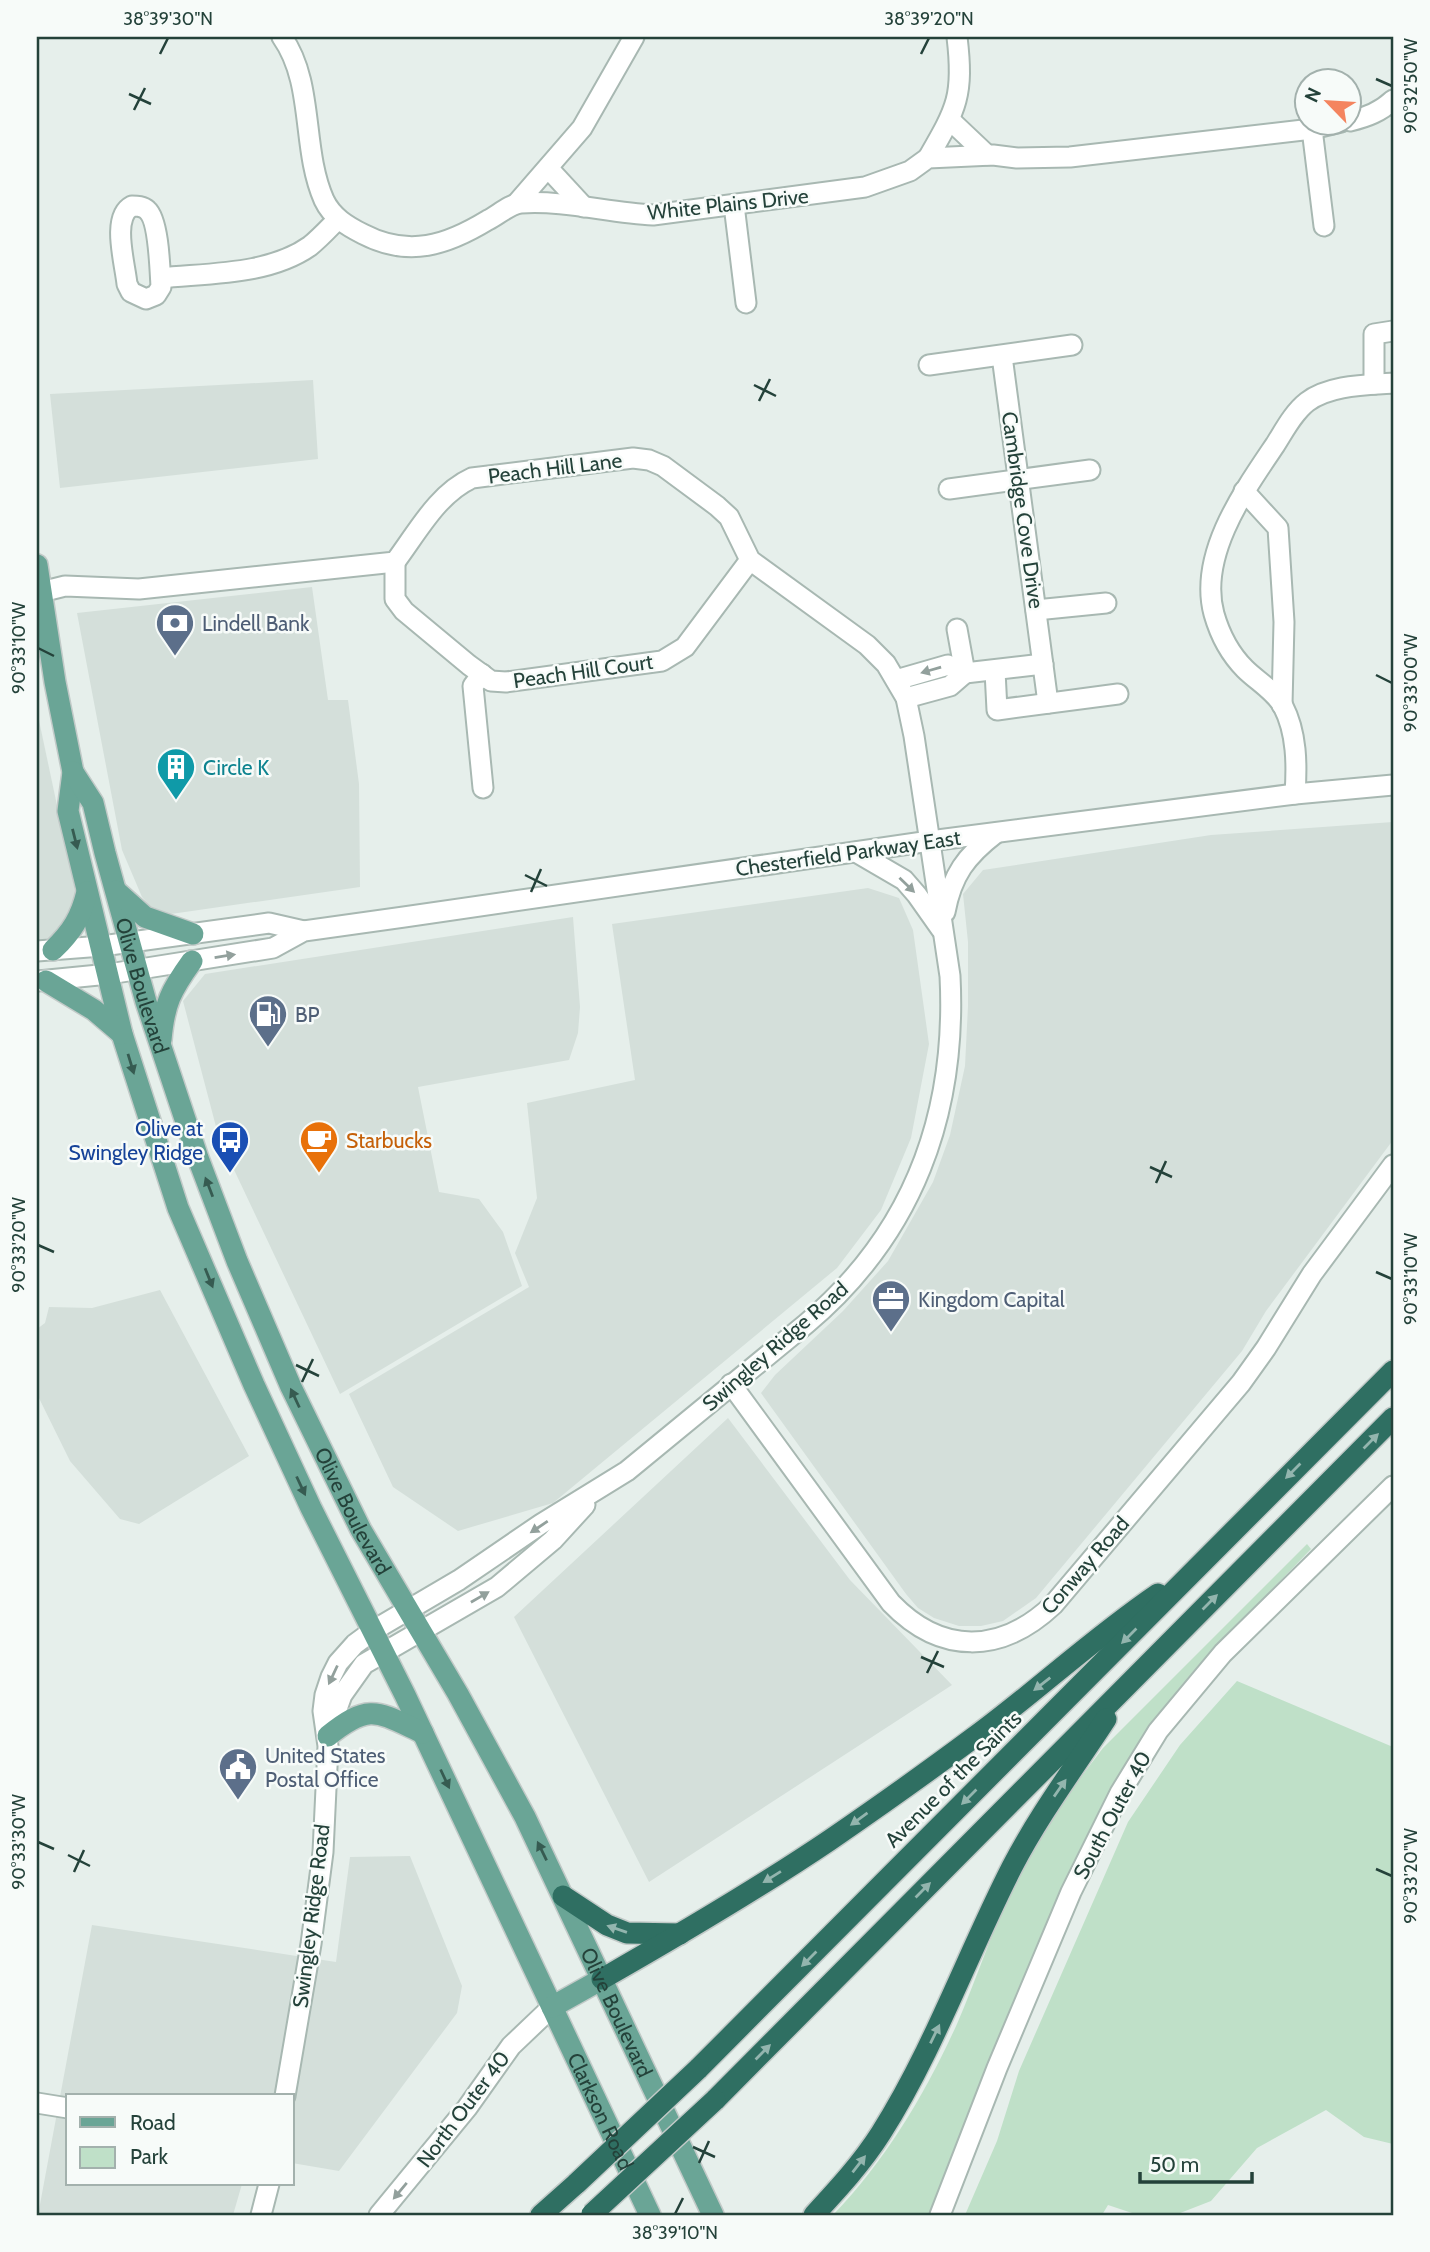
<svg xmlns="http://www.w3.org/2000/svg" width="1430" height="2252" viewBox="0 0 1430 2252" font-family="Cabin,sans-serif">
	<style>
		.built { fill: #d4dfda }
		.green { fill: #bfe0c8 }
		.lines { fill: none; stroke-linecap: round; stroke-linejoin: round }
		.minor-casing { stroke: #a8b8b2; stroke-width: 23 }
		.major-casing { stroke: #c2cac8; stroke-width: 24 }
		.highway-casing { stroke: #c2cac8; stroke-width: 24 }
		.minor { stroke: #fff; stroke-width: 19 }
		.major { stroke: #6aa596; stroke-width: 21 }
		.highway { stroke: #2f6f62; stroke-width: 21 }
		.highway-bridge-casing { stroke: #c2cac8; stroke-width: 24; stroke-linecap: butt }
		.highway-bridge { stroke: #2f6f62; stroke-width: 21 }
		.oneway { fill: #92a09c }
		.oneway2 { fill: #365b51 }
		.oneway3 { fill: #93b5ae }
		.ticks { fill: none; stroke: #24423a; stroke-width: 2.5 }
		.labels { text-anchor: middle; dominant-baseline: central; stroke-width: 5; stroke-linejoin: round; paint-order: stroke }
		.street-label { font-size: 21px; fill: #24423a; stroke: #f7fbf9 }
		.service-label { font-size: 21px; fill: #4e5e75; stroke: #f7fbf9; text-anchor: start }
		.culture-label { font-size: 21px; fill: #0d838f; stroke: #f7fbf9; text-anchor: start }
		.transit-label { font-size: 21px; fill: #164399; stroke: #f7fbf9; text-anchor: end }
		.food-label { font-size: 21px; fill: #c56008; stroke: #f7fbf9; text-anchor: start }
		.neatline { fill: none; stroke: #24423a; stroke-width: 2.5 }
		.ticks-label { font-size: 18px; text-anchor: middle; fill: #24423a }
	</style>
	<rect width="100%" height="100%" fill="#e6efeb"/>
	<g class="built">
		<polygon points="313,380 318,459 60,488 50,394"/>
		<polygon points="312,587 328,700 348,700 359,784 360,887 164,915 151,907 142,897 122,850 77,613"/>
		<polygon points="37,711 76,895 76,904 54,937 37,941"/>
		<polygon points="1393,822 1393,1140 1266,1311 1242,1351 1036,1598 1003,1621 981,1626 959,1626 934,1618 918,1608 906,1594 761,1393 775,1375 843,1311 888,1261 933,1182 950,1135 965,1066 968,1006 968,942 963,894 983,870 1211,835"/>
		<polygon points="868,888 899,898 913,930 929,1044 911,1138 881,1210 837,1268 553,1503 458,1531 393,1487 349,1394 529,1287 515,1253 537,1198 527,1103 635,1080 612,924"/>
		<polygon points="573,917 580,1007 578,1033 569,1060 418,1087 439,1192 479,1199 503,1232 522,1286 340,1394 219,1138 183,1001 205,974"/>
		<polygon points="160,1290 249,1456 139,1524 120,1519 70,1461 37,1394 37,1329 45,1323 49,1307 92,1308"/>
		<polygon points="728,1418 850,1580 952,1685 649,1882 514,1617"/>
		<polygon points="410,1856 462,1986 457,2013 339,2171 292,2163 292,2096 68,2096 68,2184 242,2184 233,2215 38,2215 92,1925 336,1962 350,1857"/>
	</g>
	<g class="green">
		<path d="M1307 1544 1311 1549C1249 1614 1183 1676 1134 1752 1096 1812 1068 1877 1040 1942 1005 2025 972 2108 938 2192L931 2215H833C886 2160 925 2094 957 2024 976 1980 991 1934 1011 1891 1036 1840 1068 1793 1103 1748Z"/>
		<polygon points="1237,1681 1393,1747 1393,2144 1364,2137 1326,2110 1257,2148 1211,2201 1175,2215 1138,2215 1108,2205 1102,2215 965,2215 997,2141 1019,2071 1128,1822 1180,1745"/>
	</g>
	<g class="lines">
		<g class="minor-casing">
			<g id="minor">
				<path d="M282 37C315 84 301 148 324 200 332 217 347 226 363 234 409 258 447 245 488 220 498 215 510 204 521 203 565 200 609 213 653 215L865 187 910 171 928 158 993 155 1017 158 1070 157 1312 129 1341 122"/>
				<polyline points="950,120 987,155"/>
				<path d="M1350 121C1367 117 1380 112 1393 100"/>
				<polyline points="1312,129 1324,226"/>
				<path d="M928 158C957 108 964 95 957 37"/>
				<polyline points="548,168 584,207"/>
				<polyline points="517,203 582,128 634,37"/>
				<polyline points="734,205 746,303"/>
				<path d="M132 206C137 206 143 206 147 210 159 220 160 271 161 287L156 295 146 299 131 292 127 284C125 263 111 217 132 206Z"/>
				<path d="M161 278C209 273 269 275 310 246 320 238 329 228 338 219"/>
				<polyline points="1002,356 1048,703"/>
				<polyline points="929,365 1072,345"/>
				<polyline points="1374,384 1374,334 1393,331"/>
				<polyline points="949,489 1090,470"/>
				<polyline points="1244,491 1278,528 1284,622 1282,705"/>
				<polyline points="395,562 395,599 404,611 469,665 491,681 506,682 662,661 685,647 750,560"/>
				<path d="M41 592 65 586 139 589 395 562C417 533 437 494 472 478L633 458 649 460 663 466 717 506 729 517 750 560 867 645 886 664 906 698 914 736 950 976C957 1114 913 1234 806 1324L627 1471 541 1524 459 1580 374 1630 355 1644 338 1663 331 1677 325 1695 323 1711 328 1746 323 1852 311 1944 285 2096"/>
				<polyline points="1036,610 1106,603"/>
				<polyline points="957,629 965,673"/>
				<polyline points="995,671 997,710 1118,694"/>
				<polyline points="482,674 473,686 483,788"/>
				<polyline points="896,680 948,665 965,673 1043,664"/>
				<polyline points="906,698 950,686 965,673"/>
				<path d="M1295 794C1297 765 1297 733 1283 706 1275 691 1257 681 1245 669 1230 654 1220 635 1214 614 1198 555 1244 491 1275 445 1284 431 1293 413 1307 402 1329 385 1366 385 1393 383"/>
				<polyline points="856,852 904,880 917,895 941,929"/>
				<path d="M945 912C952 875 966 856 996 833"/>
				<polyline points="37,951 102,946 269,923 304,931"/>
				<polyline points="38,981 109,974 273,948 304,931 404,917 930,841 1295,794 1393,785"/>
				<path d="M731 1384 891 1603C941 1655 1001 1654 1053 1605L1241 1383 1266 1348 1312 1274 1393 1165"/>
				<polyline points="329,1731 342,1695 364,1664 497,1587 553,1540 585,1505"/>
				<polyline points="37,2103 68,2108"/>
				<polyline points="261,2215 269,2184"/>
				<polyline points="379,2215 467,2108 511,2046 552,2007"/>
				<polyline points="940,2215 997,2068 1071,1892 1120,1793 1158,1731 1223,1653 1393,1486"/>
			</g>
		</g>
		<g class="major-casing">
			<g id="major">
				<path id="s1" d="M37 565 55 682 73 772 68 811 122 1034 178 1208 254 1385 311 1508 405 1695 650 2215"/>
				<path id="s2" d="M73 772 93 803 105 853 146 1002 198 1158 237 1261 291 1387 361 1530 458 1694 525 1817 713 2215"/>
				<polyline points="116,891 145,917 193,934"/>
				<path d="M53 950C72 932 81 917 87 892"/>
				<polyline points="46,981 94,1010 122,1034"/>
				<path d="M161 1040C164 1004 171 990 192 961"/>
				<path d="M328 1736C370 1702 378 1712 423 1733"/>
				<polyline points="552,2007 602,1979"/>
			</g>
		</g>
		<g class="highway-casing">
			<g id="highway">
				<polyline points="563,1896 607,1925 627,1933 680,1934"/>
				<path d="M602 1979C679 1935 756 1890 830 1840 878 1807 926 1773 973 1738 1036 1692 1093 1638 1158 1594"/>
				<polyline points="698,2069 1393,1371"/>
				<polyline points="715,2100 1393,1418"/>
				<polyline points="541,2215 577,2183"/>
				<path d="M814 2215C838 2189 862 2163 881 2133 934 2049 967 1955 1012 1867 1039 1815 1074 1768 1106 1719"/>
			</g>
		</g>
		<use href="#minor" class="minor"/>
		<use href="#major" class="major"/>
		<use href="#highway" class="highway"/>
		<g class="highway-bridge-casing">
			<g id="highway-bridge">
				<polyline points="577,2183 698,2069"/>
				<polyline points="592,2214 715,2100"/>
			</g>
		</g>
		<use href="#highway-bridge" class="highway-bridge"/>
	</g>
	<defs><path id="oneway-solid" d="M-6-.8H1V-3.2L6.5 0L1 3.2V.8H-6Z" transform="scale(1.75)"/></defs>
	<g class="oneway">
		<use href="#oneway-solid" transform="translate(931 670) rotate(164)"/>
		<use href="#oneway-solid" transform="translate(907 885) rotate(44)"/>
		<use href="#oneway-solid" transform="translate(225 956) rotate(-9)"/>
		<use href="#oneway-solid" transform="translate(539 1527) rotate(146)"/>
		<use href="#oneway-solid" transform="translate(480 1597) rotate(-30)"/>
		<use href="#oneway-solid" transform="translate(333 1675) rotate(115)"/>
		<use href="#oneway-solid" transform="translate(400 2191) rotate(130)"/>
	</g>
	<g class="oneway2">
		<use href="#oneway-solid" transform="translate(75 839) rotate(76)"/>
		<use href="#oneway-solid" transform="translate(131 1064) rotate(73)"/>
		<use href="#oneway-solid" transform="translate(209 1187) rotate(-111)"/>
		<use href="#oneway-solid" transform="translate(209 1278) rotate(68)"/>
		<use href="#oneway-solid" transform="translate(295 1398) rotate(-115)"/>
		<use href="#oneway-solid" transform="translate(301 1486) rotate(65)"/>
		<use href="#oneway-solid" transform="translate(445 1779) rotate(65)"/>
		<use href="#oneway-solid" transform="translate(542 1851) rotate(-116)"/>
	</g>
	<g class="oneway3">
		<use href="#oneway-solid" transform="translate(1371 1441) rotate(-45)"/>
		<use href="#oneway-solid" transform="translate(1293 1471) rotate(135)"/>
		<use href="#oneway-solid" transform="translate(1210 1602) rotate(-45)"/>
		<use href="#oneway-solid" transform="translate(1129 1636) rotate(135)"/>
		<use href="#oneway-solid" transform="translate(1042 1684) rotate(142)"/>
		<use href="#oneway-solid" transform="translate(1060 1788) rotate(-55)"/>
		<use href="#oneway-solid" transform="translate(969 1797) rotate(135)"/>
		<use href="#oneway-solid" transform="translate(859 1819) rotate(144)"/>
		<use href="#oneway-solid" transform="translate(772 1877) rotate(148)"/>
		<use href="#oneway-solid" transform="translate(923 1890) rotate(-45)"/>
		<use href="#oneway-solid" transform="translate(617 1929) rotate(-161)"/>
		<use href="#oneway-solid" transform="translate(809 1959) rotate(135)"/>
		<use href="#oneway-solid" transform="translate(935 2034) rotate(-64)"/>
		<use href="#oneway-solid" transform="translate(763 2052) rotate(-45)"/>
		<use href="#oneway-solid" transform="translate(859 2164) rotate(-52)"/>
	</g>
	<path class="ticks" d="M160 54 168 38M921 54 929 38M1376 79 1392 86M129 94 151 104M134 110 145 88M754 385 776 396M759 401 770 379M38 648 54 656M1376 675 1392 683M525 875 547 886M531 892 541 869M1150 1167 1172 1177M1156 1183 1166 1161M38 1245 54 1252M1376 1272 1392 1279M296 1365 319 1376M302 1382 313 1359M921 1657 944 1667M927 1673 938 1651M38 1842 54 1849M68 1855 90 1866M1376 1869 1392 1876M74 1872 84 1850M693 2147 715 2157M699 2163 709 2141M675 2214 683 2198"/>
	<defs>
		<g id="bank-pin" transform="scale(2.0125)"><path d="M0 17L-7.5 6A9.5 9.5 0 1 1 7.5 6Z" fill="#5c6f8a" stroke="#f7fbf9"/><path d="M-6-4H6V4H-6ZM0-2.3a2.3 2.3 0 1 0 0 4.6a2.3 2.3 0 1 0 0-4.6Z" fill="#fff"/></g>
		<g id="building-pin" transform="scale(2.0125)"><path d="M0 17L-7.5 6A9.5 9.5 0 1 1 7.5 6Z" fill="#0f9aa8" stroke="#f7fbf9"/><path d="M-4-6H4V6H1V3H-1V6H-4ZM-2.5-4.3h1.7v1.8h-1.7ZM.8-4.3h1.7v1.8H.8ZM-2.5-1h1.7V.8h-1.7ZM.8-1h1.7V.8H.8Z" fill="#fff"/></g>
		<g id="fuel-pin" transform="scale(2.0125)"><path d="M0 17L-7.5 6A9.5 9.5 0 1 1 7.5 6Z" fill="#5c6f8a" stroke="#f7fbf9"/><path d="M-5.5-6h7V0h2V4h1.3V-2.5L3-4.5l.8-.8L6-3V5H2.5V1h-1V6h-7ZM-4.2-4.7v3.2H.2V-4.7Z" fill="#fff"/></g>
		<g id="bus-pin" transform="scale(2.0125)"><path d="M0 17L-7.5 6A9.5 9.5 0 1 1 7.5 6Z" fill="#1a4fb4" stroke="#f7fbf9"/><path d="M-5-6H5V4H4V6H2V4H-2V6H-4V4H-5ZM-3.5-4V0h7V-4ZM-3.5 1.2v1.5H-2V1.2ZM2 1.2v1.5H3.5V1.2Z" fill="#fff"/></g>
		<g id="cafe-pin" transform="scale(2.0125)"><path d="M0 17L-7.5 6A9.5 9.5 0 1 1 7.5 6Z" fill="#e8710a" stroke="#f7fbf9"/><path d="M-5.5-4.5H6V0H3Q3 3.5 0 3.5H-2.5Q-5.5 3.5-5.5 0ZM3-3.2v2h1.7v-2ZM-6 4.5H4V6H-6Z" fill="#fff"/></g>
		<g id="office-pin" transform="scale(2.0125)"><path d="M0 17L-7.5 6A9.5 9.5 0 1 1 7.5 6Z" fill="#5c6f8a" stroke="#f7fbf9"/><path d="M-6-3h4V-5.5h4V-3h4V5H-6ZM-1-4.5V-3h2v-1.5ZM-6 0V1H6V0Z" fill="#fff"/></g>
		<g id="civic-pin" transform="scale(2.0125)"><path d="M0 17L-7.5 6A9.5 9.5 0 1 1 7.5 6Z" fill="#5c6f8a" stroke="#f7fbf9"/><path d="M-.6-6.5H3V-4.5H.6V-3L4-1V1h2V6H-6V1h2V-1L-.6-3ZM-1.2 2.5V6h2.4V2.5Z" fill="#fff"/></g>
	</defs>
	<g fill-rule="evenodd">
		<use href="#bank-pin" x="175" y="623"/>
		<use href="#building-pin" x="176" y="767"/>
		<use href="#fuel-pin" x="268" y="1014"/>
		<use href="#bus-pin" x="230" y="1140"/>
		<use href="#cafe-pin" x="319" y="1140"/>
		<use href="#office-pin" x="891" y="1299"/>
		<use href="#civic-pin" x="238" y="1767"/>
	</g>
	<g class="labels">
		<g class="street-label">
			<text transform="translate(728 204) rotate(-6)">White Plains Drive</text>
			<text transform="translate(555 468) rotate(-7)">Peach Hill Lane</text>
			<text transform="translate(1023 510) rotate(82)">Cambridge Cove Drive</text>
			<text transform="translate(583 671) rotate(-8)">Peach Hill Court</text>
			<text transform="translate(848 853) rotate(-8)">Chesterfield Parkway East</text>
			<text stroke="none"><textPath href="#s2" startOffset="226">Olive Boulevard</textPath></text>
			<text transform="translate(775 1346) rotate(-41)">Swingley Ridge Road</text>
			<text stroke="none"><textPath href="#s2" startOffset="793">Olive Boulevard</textPath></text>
			<text transform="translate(1085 1565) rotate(-49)">Conway Road</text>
			<text transform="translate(953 1779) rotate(-45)">Avenue of the Saints</text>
			<text transform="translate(1112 1815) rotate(-62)">South Outer 40</text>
			<text transform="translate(311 1916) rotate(-83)">Swingley Ridge Road</text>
			<text stroke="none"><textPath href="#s2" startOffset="1360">Olive Boulevard</textPath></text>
			<text transform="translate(463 2109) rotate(-53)">North Outer 40</text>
			<text stroke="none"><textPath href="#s1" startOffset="1659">Clarkson Road</textPath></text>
		</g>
		<g class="service-label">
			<text x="202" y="623">Lindell Bank</text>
			<text x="295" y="1014">BP</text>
			<text x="918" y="1299">Kingdom Capital</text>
			<text x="265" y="1755">United States<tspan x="265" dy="24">Postal Office</tspan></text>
		</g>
		<g class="culture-label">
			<text x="203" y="767">Circle K</text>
		</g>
		<g class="transit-label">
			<text x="203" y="1128">Olive at<tspan x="203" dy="24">Swingley Ridge</tspan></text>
		</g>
		<g class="food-label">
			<text x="346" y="1140">Starbucks</text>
		</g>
	</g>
	<rect width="1430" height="2252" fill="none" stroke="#f7fbf9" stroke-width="77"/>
	<rect x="66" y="2094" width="228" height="91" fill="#f7fbf9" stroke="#a3b1ad" stroke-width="2"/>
	<rect x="80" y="2117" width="35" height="10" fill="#6aa596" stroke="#a3b1ad" stroke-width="2"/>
	<text x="130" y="2130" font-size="21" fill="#24423a">Road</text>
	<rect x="80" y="2147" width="35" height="21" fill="#bfe0c8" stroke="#a3b1ad" stroke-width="2"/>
	<text x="130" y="2164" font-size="21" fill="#24423a">Park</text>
	<g transform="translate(1328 102) rotate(295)"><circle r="33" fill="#f7fbf9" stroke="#a3b1ad" stroke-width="2"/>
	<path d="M0-5L12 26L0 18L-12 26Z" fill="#f4845f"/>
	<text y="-10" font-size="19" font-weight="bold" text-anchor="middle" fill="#24423a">N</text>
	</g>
	<path d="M1140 2172v10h112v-10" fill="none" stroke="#24423a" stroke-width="3.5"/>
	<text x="1150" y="2172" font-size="21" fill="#24423a" stroke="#f7fbf9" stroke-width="5" paint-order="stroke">50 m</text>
	<rect x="38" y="38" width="1354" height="2176" class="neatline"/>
	<g class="ticks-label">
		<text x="168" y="25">38°39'30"N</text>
		<text x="929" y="25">38°39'20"N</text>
		<text transform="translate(1411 86) rotate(-90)" y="6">90°32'50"W</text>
		<text transform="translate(19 648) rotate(-90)" y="6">90°33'10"W</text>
		<text transform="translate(1411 683) rotate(-90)" y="6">90°33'00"W</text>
		<text transform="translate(19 1245) rotate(-90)" y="6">90°33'20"W</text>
		<text transform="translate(1411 1279) rotate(-90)" y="6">90°33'10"W</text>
		<text transform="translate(19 1842) rotate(-90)" y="6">90°33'30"W</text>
		<text transform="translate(1411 1876) rotate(-90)" y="6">90°33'20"W</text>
		<text x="675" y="2239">38°39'10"N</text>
	</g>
</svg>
